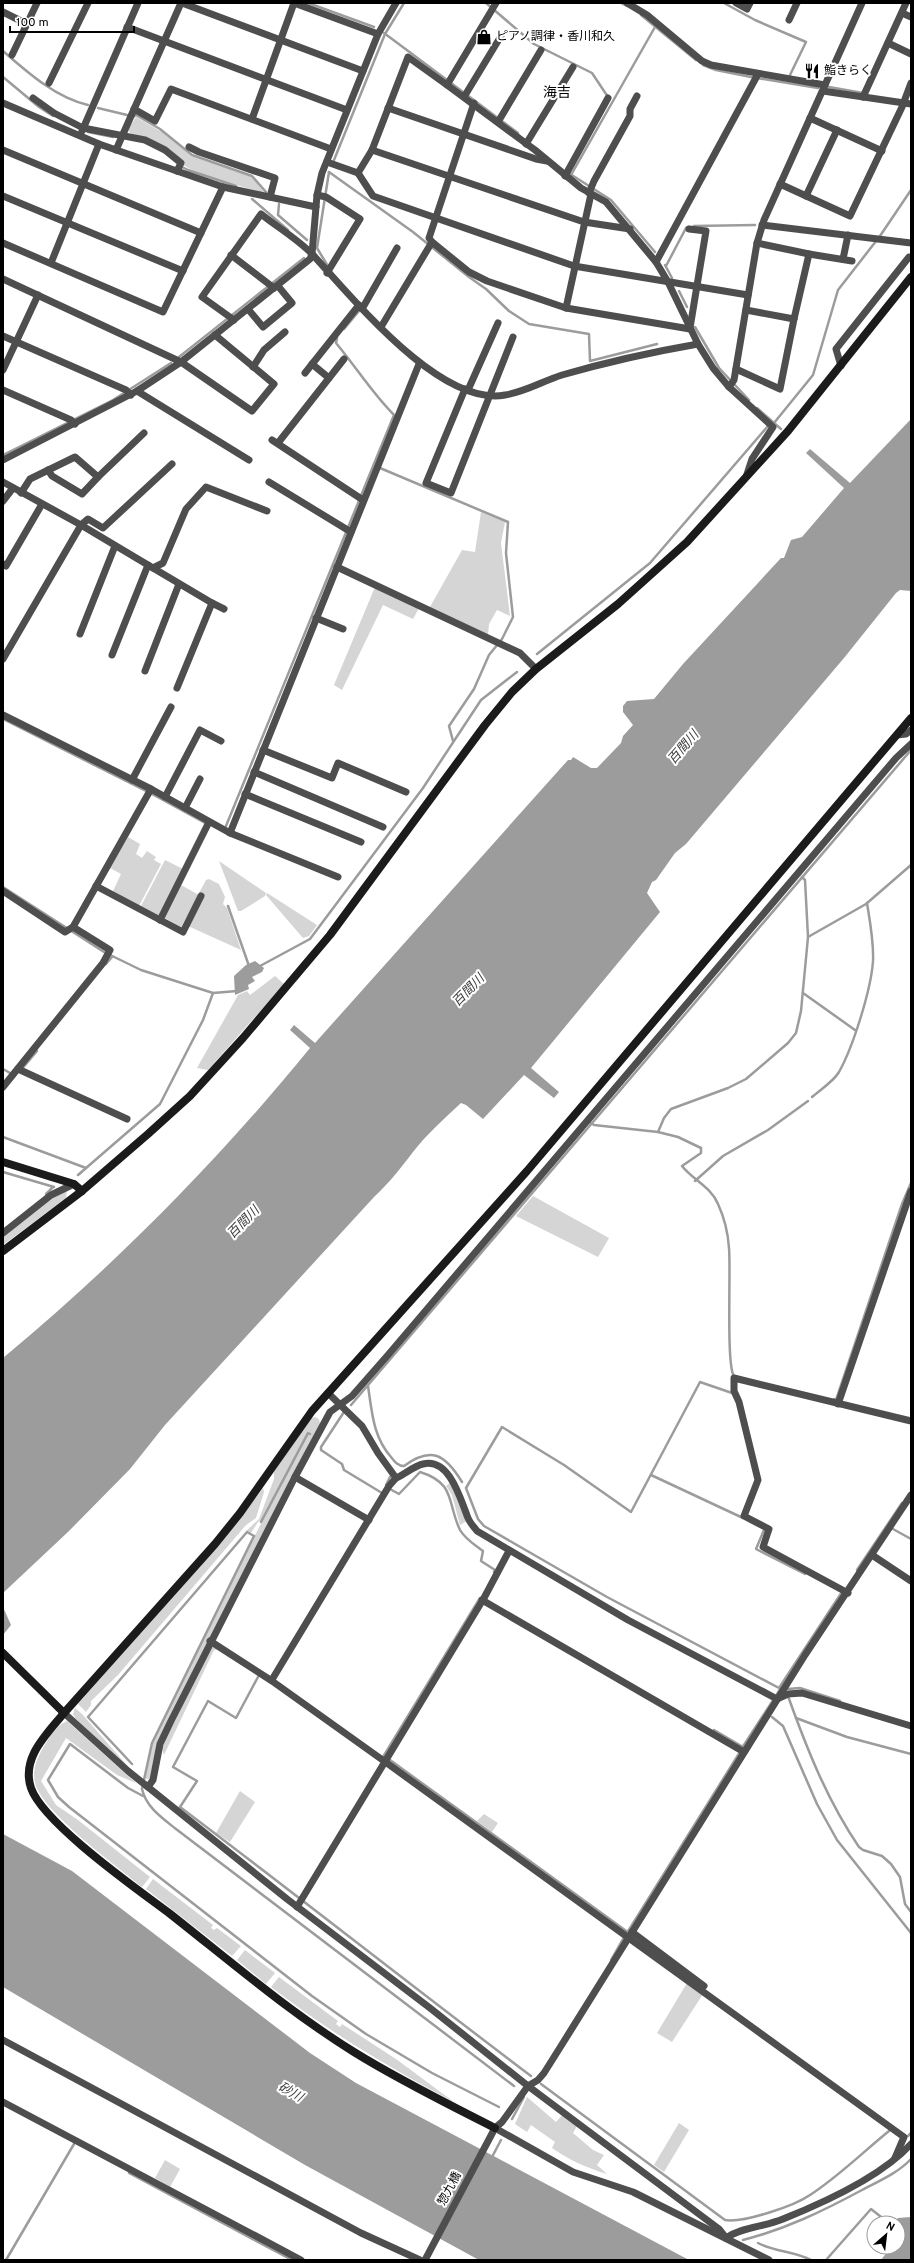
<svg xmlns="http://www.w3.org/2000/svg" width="914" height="2263" viewBox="0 0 914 2263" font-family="Overpass,'Noto Sans JP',sans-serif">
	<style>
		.green { fill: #d5d5d5 }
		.water { fill: #9c9c9c }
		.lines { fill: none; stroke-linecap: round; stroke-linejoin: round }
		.stream { stroke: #9c9c9c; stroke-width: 2.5 }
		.street { stroke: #4e4e4e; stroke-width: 7 }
		.secondary { stroke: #1b1b1b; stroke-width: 8 }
		.labels { text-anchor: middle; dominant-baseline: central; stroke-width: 4; stroke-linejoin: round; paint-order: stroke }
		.poi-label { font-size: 12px; fill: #000; stroke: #fff; text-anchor: start }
		.street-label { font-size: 12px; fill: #000; stroke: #fff }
		.water-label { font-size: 13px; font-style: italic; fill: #3d3d3d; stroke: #fff }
		.quarter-label { font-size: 14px; fill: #000; stroke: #fff }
	</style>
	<rect width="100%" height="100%" fill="#fff"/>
	<g class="green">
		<path d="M136 117 167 135 191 156 252 177 264 192C253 191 192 172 185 166 169 153 152 139 130 133L128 129Z"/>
		<polygon points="481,512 505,522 501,543 510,616 497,610 489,624 488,635 430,607 462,550 475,552"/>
		<polygon points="375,587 419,608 413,619 383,605 342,690 334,685"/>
		<polygon points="128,837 140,844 136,854 142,858 147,851 156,857 154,860 161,864 139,906 113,891 121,874 110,868"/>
		<polygon points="165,860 183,869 160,915 158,915 141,906"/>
		<polygon points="219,861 266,893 265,896 241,911 238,911"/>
		<polygon points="209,879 219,884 225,897 223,904 227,908 241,950 188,926 203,895 199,893 206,880"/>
		<polygon points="181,885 199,895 181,927 165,918 165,916"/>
		<polygon points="267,893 317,925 309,936 303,938 266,895"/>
		<polygon points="275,976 284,984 208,1070 197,1068 238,995 247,991 250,995"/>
		<polygon points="67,1190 66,1198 3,1245 3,1236 49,1198"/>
		<polygon points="533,1196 609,1238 598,1257 516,1216"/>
		<polygon points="315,1417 319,1419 320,1424 160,1739 152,1779 147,1779 145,1778 153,1743 250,1545 308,1432 262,1520 258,1522 251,1533 246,1531 259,1519 274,1479 274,1472 311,1418"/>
		<polygon points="451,1482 467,1521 460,1525 452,1495 446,1486"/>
		<polygon points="263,1488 264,1492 256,1518 246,1525 118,1675 91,1701 91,1705 86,1712 78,1704 236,1524"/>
		<polygon points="215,1647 218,1649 214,1650 164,1755 162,1749 167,1737 211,1648"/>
		<polygon points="75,1708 82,1714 131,1770 76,1719 73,1714"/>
		<path d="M67 1721 136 1783 117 1775 66 1738 41 1781 56 1805 78 1820 150 1877 142 1887C117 1866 43 1813 35 1783 32 1770 37 1758 43 1748 49 1738 56 1725 67 1721Z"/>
		<polygon points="240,1791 255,1802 230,1842 216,1833"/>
		<polygon points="484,1814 498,1823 492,1832 477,1821"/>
		<polygon points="153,1879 213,1925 211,1928 214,1930 217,1928 241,1946 232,1956 146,1889"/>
		<polygon points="245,1950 275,1973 266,1984 237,1960"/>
		<path d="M279 1977 338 2021 336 2024 340 2027 342 2024 396 2059 454 2102C390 2068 329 2032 271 1987Z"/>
		<polygon points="687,1983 703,1994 672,2042 657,2033"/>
		<path d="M527 2097 556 2122 563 2114 577 2126 573 2133 593 2150 604 2155 597 2165 607 2174C587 2168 569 2160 552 2148L555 2142 531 2125 527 2132 515 2124Z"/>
		<polygon points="679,2123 689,2130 664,2172 654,2165"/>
		<polygon points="165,2160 180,2169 170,2187 155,2178"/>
	</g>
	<g class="water">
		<path d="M911 419V591L900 590 896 593 844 658 686 844 675 853 656 880 652 882 647 893 660 912 531 1068 559 1092 554 1098 524 1075 483 1119 466 1105 461 1103C446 1117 425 1136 413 1152 400 1169 390 1182 374 1197L165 1425 130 1469 69 1531 3 1593V1358C115 1265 218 1161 310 1048L290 1030 294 1025 315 1043 568 760H571L573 757 591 768H597L621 743 623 736 633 725 623 712V706L627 701 654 699 683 664 781 558H784L791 540 802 537 844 488 806 453 810 449 850 483Z"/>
		<polygon points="255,961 264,968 262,972 252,977 255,981 248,985 249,989 235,995 234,976 246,965"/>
		<polygon points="3,1607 11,1625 3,1635"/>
		<polygon points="3,1834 72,1871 310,2053 356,2083 689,2260 479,2260 305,2165 3,1987"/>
		<polygon points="911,2217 911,2260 881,2260 891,2247 898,2247 898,2223 894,2223 898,2218"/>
	</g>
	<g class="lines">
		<g class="stream">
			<polyline points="308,3 374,27"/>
			<polyline points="486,3 534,44 592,73 608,97"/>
			<polyline points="621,3 627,6"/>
			<polyline points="724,3 755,20 806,42 790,75"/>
			<polyline points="641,15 696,60"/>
			<polyline points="384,33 518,133"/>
			<path d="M3 51C27 72 56 98 88 105"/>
			<polyline points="703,65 716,70 751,77 818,88"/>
			<polyline points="3,77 39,107 53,116"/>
			<polyline points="829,87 863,93"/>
			<polyline points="98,108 127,115"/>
			<polyline points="133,117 136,115 160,129 192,155 252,176 266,192"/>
			<polyline points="88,132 113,137"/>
			<polyline points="334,160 385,34 404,3"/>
			<polyline points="180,166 188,170 236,186"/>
			<polyline points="329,172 413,232 469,277 486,289 509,311 529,324 589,334 590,361 657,344"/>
			<polyline points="567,172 611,200 655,252"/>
			<polyline points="571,175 655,27"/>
			<polyline points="252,199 288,230"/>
			<polyline points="279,204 278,215 307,240"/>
			<polyline points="694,226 755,225"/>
			<polyline points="665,265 672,278"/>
			<polyline points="666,266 686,228 689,227"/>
			<polyline points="329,268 317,248 329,172"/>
			<polyline points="679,291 687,307"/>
			<polyline points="695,327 719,368 749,400"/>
			<polyline points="344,329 359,311"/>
			<polyline points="179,357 304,258"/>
			<polyline points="757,408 781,429"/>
			<polyline points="774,423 813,375 838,290 880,236 911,190"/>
			<polyline points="3,455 113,400 171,363"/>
			<polyline points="380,468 508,522 506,553 513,617 502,639 489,655 474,689 449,726 453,741"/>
			<polyline points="537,654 650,563 768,426"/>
			<polyline points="3,719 152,794 207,824"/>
			<path d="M226 826 394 415C372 393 356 367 336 343L337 338"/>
			<polyline points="3,887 104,952 141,970 213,993 237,991"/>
			<polyline points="228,906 249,966"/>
			<polyline points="808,937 866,904 911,865"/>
			<polyline points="106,964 112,957"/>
			<polyline points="260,966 310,939 423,788 481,700 517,672"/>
			<polyline points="803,993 855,1030"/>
			<polyline points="3,1069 10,1073"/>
			<polyline points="21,1070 37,1051"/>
			<path d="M812 1097C821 1089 833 1082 839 1072 853 1047 871 990 873 961 874 942 870 922 867 903"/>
			<path d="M591 1123 594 1125 658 1132 678 1137 701 1148V1153L682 1166C693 1180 711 1187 718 1204 724 1217 728 1233 729 1248 731 1268 726 1366 734 1376"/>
			<polyline points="658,1132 664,1118 671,1109 728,1088 746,1079 788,1043 796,1033 801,1011 808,937 805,880 802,877"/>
			<polyline points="3,1137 86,1168"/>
			<polyline points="3,1172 54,1187"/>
			<polyline points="78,1175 160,1104 203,1020 213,993"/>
			<polyline points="695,1181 723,1156 768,1130 808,1101"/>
			<polyline points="46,1194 53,1187"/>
			<path d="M368 1386C372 1412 373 1437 391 1457 395 1462 398 1466 404 1466 431 1446 445 1454 462 1482"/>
			<polyline points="732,1393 700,1382 631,1512 564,1465 502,1427 466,1488 478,1519 484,1526 607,1597 779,1688 842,1592"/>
			<polyline points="834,1399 836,1400 902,1204 911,1183"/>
			<polyline points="351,1405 911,750"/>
			<polyline points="344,1412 321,1447 321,1450 342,1464 344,1470 382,1493"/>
			<polyline points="651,1475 743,1518"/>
			<polyline points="386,1485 390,1477"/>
			<path d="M390 1489 399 1494 420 1472C456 1483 447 1503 460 1530 465 1539 475 1545 483 1551L481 1561 495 1570 494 1572"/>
			<polyline points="261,1522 308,1433 310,1434"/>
			<polyline points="893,1529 911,1539"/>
			<polyline points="764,1530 756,1549 805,1574"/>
			<path d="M254 1536 152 1743 142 1789C146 1807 162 1818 176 1829L514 2086"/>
			<polyline points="857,1570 902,1503"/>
			<path d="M258 1677 236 1718 208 1701 173 1767 197 1781 180 1807C298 1896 413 1987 531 2076"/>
			<polyline points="788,1689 800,1688 840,1701"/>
			<path d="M788 1696C807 1749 827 1800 859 1847L863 1850 882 1856 891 1864 900 1877 905 1904 911 1912"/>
			<polyline points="772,1717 783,1726 817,1804 837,1840 911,1933"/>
			<polyline points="796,1718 847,1737 911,1754"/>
			<polyline points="714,1730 743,1747"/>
			<polyline points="742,1748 781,1688"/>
			<polyline points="383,1757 480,1598"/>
			<polyline points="390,1760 629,1933"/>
			<polyline points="132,1764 88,1717 247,1532 254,1536"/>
			<polyline points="143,1796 128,1788 70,1744 48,1780 58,1797 69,1807 312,1996 366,2034 432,2073 499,2107"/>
			<polyline points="627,1933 740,1752"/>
			<polyline points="611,1960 623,1939"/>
			<path d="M541 2084 725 2220C744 2223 794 2206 810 2195 838 2177 863 2152 889 2131"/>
			<polyline points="512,2119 524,2097"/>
			<polyline points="908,2136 911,2133"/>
			<polyline points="492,2157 501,2140"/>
			<polyline points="129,2173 292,2260"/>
			<path d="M743 2240C786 2229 823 2211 862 2190 879 2181 898 2173 911 2159"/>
			<path d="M758 2243C775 2252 794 2251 811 2260"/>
			<polyline points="6,2260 74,2144"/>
			<polyline points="826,2260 871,2209 885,2220"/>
		</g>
		<g class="street">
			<polyline points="182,3 363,71"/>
			<polyline points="294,3 378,34"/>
			<polyline points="496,3 447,85 535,150 581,188 606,202 656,262 668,282 698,344 713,368 729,387 773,427 752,459 746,477"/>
			<polyline points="627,3 647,15 702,61 711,65 825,85"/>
			<polyline points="736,3 747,9 750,3"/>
			<polyline points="3,12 27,24"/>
			<polyline points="902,13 911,17"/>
			<polyline points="789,20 797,3"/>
			<polyline points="127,27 347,110"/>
			<polyline points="888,43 911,54"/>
			<polyline points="12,55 37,3"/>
			<polyline points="49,83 88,3"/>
			<polyline points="823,91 911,104"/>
			<polyline points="464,97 501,36"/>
			<polyline points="863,97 906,3"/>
			<polyline points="33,98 54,113 83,128 145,140 165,150 181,163 177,171"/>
			<polyline points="3,103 99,144 223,187 316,207"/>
			<polyline points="474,103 429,238 432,242 469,272 487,281 566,308 690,329"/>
			<polyline points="388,108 536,159 547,161"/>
			<polyline points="134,109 155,121 171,89 331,149"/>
			<polyline points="810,118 882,151"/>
			<polyline points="252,119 294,3"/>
			<polyline points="498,122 541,50"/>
			<polyline points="82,131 138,3"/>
			<polyline points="526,144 573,67"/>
			<polyline points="189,147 199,152 275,178 270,197"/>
			<polyline points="3,150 201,233"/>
			<polyline points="116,150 181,3"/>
			<polyline points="372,150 584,222 630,229"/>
			<polyline points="327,162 358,173 373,196 574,266 748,295"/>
			<polyline points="358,173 372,150 408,57 447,85"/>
			<polyline points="565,176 608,98"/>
			<polyline points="780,184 850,216 902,107 911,83"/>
			<polyline points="589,193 594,181 630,116 630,109 637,96"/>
			<polyline points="317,195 326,197 360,219 327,273"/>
			<polyline points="3,196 183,271"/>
			<polyline points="806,196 837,130"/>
			<polyline points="762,225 911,243"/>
			<polyline points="689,229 706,231 690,328"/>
			<polyline points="3,243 163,312 223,187"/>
			<polyline points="809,254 852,261"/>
			<polyline points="231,255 274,288"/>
			<polyline points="843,259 848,235"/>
			<polyline points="656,262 758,74"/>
			<polyline points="51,263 99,144"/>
			<polyline points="3,279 181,362 252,411 274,384 215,335"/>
			<polyline points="566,308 591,194"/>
			<polyline points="248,309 263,327 292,303 278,286"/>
			<polyline points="362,309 397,248"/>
			<polyline points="746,310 794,319 809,254 757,243"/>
			<path d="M234 320 202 297 261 214C277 227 299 240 313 255 353 298 440 407 505 395 525 392 543 381 562 375 607 362 652 352 698 344"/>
			<polyline points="381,327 432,242"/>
			<polyline points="3,336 126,390 131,395"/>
			<polyline points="312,364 329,378"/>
			<polyline points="841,366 836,349 909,257 911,257"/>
			<polyline points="253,367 264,350 285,332"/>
			<polyline points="736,369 780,389 794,319"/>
			<polyline points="3,370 38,295"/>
			<polyline points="305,373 359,305"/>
			<polyline points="729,387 734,380 757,243 764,220 862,3"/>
			<polyline points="465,389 426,483 451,493 513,337"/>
			<polyline points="3,390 71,420 75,424"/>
			<polyline points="468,390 498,323"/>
			<polyline points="137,391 249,460"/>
			<polyline points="272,440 363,500"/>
			<polyline points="278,443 344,359"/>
			<polyline points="3,460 137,391 181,362 310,259 312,254 317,195 322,173 378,34 396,3"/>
			<polyline points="172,464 103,528 88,519 81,525 153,568 163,563 186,509 206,487 267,511"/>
			<polyline points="48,470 52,476 82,494 98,477"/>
			<polyline points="3,482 81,525 3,659"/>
			<polyline points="269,482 351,532"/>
			<polyline points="21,493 30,479 75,457 98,477 144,433"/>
			<polyline points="3,501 13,488"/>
			<polyline points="3,564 6,566 42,504"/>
			<polyline points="337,567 520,653 536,669"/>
			<polyline points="153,568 212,603 177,688"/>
			<polyline points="212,603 224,609"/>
			<polyline points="316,618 343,629"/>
			<polyline points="80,634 115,546"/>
			<polyline points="112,655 148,565"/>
			<polyline points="145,671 179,584"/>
			<polyline points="3,715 151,789 230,833 419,364"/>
			<polyline points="897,735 906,734 911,730"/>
			<polyline points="263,750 332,778 338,763 406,792"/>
			<polyline points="254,772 383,827"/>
			<polyline points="132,780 171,707"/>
			<polyline points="245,794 361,842"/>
			<polyline points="165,797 200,730 221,741"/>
			<polyline points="185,808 200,779"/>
			<polyline points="230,833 338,877"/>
			<polyline points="96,886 183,932 201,896"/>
			<polyline points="3,891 65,932 73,927 151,789"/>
			<polyline points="160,920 209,822"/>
			<polyline points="18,1069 127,1119"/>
			<polyline points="3,1087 103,963 110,950 73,927"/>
			<polyline points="3,1233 51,1195 74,1184"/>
			<path d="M328 1393 362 1426 378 1453 396 1478C405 1474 414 1466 423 1464 450 1457 461 1501 468 1518 470 1523 474 1527 477 1531L628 1620 777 1699 788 1694 802 1693 911 1726"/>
			<polyline points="838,1404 911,1191"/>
			<polyline points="295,1477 369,1520"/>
			<polyline points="872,1555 911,1581"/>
			<polyline points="848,1593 763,1547 769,1529 744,1516 758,1480 739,1402 734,1391 734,1378 911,1421"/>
			<polyline points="482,1600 744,1752"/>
			<polyline points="210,1641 272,1681 384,1761 897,2132 904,2137 895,2158"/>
			<polyline points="273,1678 389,1486 396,1478"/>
			<path d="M64 1713 128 1771 287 1899 430 2008 528 2086 719 2229 726 2238C742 2227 764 2227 783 2219 823 2203 882 2176 911 2144"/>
			<polyline points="148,1787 153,1780 160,1744 171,1721 295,1477 330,1412 352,1396 388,1355 896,758 911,744"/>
			<polyline points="297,1907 484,1598 509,1551"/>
			<polyline points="632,1932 704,1986"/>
			<polyline points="3,2040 361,2233 420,2260"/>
			<polyline points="3,2102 301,2260"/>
			<polyline points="495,2128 573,2172 633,2192 769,2260"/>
			<polyline points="425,2260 495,2128 502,2122 528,2086 538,2080 544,2073 561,2046 805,1655 911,1495"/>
		</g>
		<g class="secondary">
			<polyline points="3,1162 74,1184 82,1191"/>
			<polyline points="3,1251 82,1191 148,1134 190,1096 243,1038 330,935 485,725 512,692 536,669 618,604 687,542 788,431 911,277"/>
			<polyline points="3,1653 64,1713"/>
			<path d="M495 2128C448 2104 399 2080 354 2052 288 2011 230 1961 169 1913 137 1889 43 1823 31 1788 21 1758 46 1735 64 1713L215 1544 240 1513 312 1411 527 1171 911 718"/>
		</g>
	</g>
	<defs>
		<g id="shop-bare" transform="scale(1.2)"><path d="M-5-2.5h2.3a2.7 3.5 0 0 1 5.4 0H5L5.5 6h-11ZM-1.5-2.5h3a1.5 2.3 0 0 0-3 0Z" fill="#000" stroke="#fff" stroke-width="2.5" paint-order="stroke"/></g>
		<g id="restaurant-bare" transform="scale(1.2)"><path d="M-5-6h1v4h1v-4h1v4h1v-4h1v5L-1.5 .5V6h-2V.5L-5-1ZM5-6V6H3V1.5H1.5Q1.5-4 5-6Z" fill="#000" stroke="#fff" stroke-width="2.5" paint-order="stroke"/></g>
	</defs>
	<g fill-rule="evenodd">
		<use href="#shop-bare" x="484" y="37"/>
		<use href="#restaurant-bare" x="812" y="71"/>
	</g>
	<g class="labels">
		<g class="poi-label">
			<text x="496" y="37">ピアノ調律・香川和久</text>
			<text x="824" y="71">鮨きらく</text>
		</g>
		<g class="street-label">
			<text transform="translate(450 2189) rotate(-62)">惣九橋</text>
		</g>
		<g class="water-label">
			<text transform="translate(684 748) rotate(-49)">百間川</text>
			<text transform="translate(469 991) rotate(-46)">百間川</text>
			<text transform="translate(244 1223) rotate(-46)">百間川</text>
			<text transform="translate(290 2093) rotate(29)">砂川</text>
		</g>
		<g class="quarter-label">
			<text x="557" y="93">海吉</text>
		</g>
	</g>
	<rect width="914" height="2263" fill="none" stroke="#000000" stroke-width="8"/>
	<g transform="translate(886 2235) rotate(28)"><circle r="19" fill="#ffffff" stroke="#999999"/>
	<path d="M0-3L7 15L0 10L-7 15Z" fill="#000000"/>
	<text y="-6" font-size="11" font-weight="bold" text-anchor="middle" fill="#000000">N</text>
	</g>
	<path d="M10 26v6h124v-6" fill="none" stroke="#000000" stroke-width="2"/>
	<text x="16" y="26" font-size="12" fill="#000000" stroke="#ffffff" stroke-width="3" paint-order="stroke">100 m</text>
</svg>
